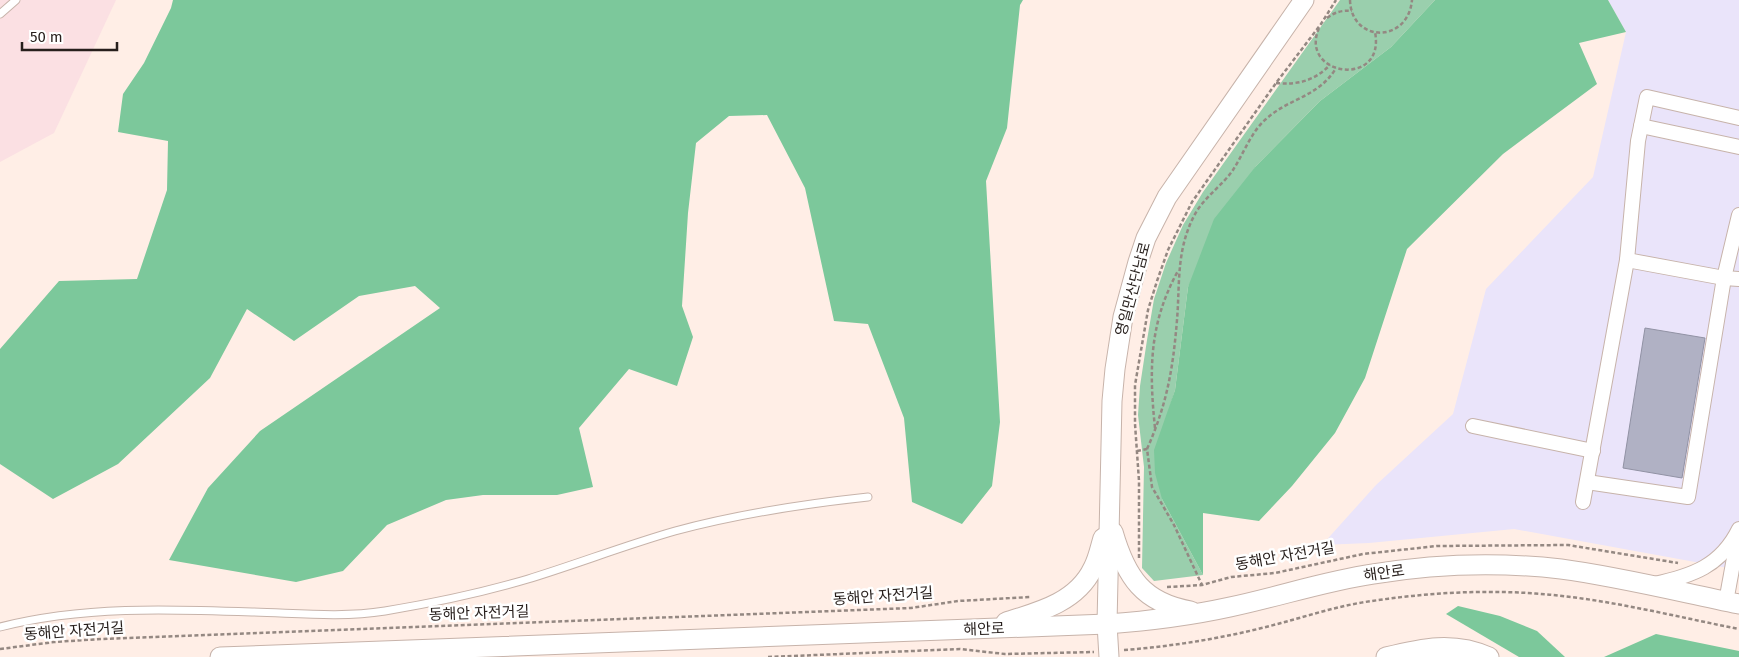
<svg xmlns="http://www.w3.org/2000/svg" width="1739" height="657" viewBox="0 0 1739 657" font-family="'Fira Sans','Noto Sans KR',sans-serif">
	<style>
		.industrial { fill: #eae4fa }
		.education { fill: #fbe0e3 }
		.green { fill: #9acfad }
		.forest { fill: #7cc89b }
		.building { fill: #b0b1c4; stroke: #9192a4 }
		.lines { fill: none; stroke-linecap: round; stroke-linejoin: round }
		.lane-casing { stroke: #c7b3aa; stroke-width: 9 }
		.street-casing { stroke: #c7b3aa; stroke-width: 16 }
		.secondary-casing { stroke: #c7b3aa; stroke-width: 21 }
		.path { stroke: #948882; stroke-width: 2.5; stroke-dasharray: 4 2.5; stroke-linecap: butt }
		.lane { stroke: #fff; stroke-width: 7 }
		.street { stroke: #fff; stroke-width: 14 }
		.secondary { stroke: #fff; stroke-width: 19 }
		.labels { text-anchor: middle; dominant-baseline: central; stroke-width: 5; stroke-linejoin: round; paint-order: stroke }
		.street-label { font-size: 15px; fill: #271f1c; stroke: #fff }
	</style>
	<rect width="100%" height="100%" fill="#ffeee6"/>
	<polygon class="industrial" points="1608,0 1739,0 1739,570 1514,529 1369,543 1322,545 1376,485 1453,414 1486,289 1593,177 1626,32"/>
	<polygon class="education" points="0,0 116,0 54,133 0,162"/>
	<polygon class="green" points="1340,0 1435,0 1391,47 1320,101 1256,166 1188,287 1175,390 1167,416 1162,499 1203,575 1154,581 1142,568 1144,467 1138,415 1140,386 1147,340 1154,299 1166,263 1183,225 1203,192"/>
	<g class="forest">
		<polygon points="173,0 1023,0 1020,5 1007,128 986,181 1000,422 992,486 962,524 912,502 904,418 868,324 834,321 805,188 767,115 729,116 696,143 688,213 682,306 693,337 677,386 629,369 579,428 593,487 557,495 483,495 446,500 387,525 343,571 296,582 169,560 208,488 260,431 440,308 415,286 359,296 294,341 247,309 210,378 118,464 53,499 0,464 0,349 59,281 137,279 167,190 168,141 118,132 123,94 144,63 171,8"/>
		<polygon points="1435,0 1608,0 1626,32 1579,43 1597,84 1503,154 1407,249 1365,378 1335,433 1292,486 1259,521 1203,513 1203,575 1162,499 1155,473 1154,450 1175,390 1188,287 1214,219 1256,166 1320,101 1391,47"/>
		<polygon points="1458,606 1500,616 1537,631 1565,657 1519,657 1446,614"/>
		<polygon points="1656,634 1739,651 1739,657 1604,657"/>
	</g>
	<polygon class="building" points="1645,328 1705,338 1682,478 1623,468"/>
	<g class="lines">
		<g class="lane-casing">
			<g id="lane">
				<polyline points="0,14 16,0"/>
				<path d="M0 627C82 606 168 609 252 612 296 613 341 618 385 611 433 603 481 593 528 579 577 564 626 545 675 531 738 514 803 504 868 497"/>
			</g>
		</g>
		<g class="street-casing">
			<g id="street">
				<polyline points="1641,126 1739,147"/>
				<polyline points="1627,260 1724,278 1739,279"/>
				<polyline points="1473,426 1593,451"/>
				<polyline points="1587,482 1688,497 1724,278 1739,215"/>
				<polyline points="1583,502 1627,260 1638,141 1647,97 1739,118"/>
				<path d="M1654 584C1692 576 1721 566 1739 529"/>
				<polyline points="1726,602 1738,536"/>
			</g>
		</g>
		<g class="secondary-casing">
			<g id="secondary">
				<path d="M1113 532C1126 577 1143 603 1191 611"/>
				<path d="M1006 622C1039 612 1077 602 1093 568 1098 559 1100 548 1103 538"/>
				<path d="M220 657 1107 624C1148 621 1189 616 1230 607 1278 597 1325 581 1373 574 1434 564 1500 562 1561 569 1621 577 1680 592 1739 604"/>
				<polyline points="1109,657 1107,624 1112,401 1115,369 1123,317 1138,262 1146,238 1167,197 1304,0"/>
				<path d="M1386 657C1422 648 1454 641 1489 657"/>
			</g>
		</g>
		<g class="path">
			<path d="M1350 0C1351 43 1408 44 1412 0"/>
			<path d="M1327 18C1335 12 1342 10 1352 11"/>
			<path d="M1319 28C1298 76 1386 89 1375 32"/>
			<path d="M1276 83C1298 85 1314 81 1330 65"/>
			<path d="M1155 428C1149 370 1149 323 1178 271"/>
			<path d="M1147 449C1167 404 1173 369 1177 320 1180 284 1176 251 1194 216 1203 198 1222 186 1233 170 1244 153 1251 132 1266 119 1289 98 1319 97 1336 68"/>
			<polyline points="1137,451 1147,449 1152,487 1174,525 1202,585"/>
			<polyline points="1139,558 1139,481 1135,424 1135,385 1148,310 1157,281 1168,250 1192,202 1276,83 1321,24 1336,0"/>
			<polyline points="1167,587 1202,585 1231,577 1275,573 1363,554 1437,546 1568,545 1678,563"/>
			<polyline points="0,649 54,642 101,639 911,608 958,601 1030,597"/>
			<path d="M1124 650C1177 646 1230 637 1281 623 1311 615 1341 605 1372 601 1432 592 1493 589 1553 595 1615 601 1678 617 1739 629"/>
			<polyline points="768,657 960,649 1005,654 1094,652"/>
		</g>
		<use href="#lane" class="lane"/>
		<use href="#street" class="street"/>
		<use href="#secondary" class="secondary"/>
	</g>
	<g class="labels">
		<g class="street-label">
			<text transform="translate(1133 289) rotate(-75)">영일만산단남로</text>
			<text transform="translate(1285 556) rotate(-10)">동해안 자전거길</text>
			<text transform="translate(1384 573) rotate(-8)">해안로</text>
			<text transform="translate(883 596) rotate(-4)">동해안 자전거길</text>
			<text transform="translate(479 613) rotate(-2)">동해안 자전거길</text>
			<text transform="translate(984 629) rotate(-2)">해안로</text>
			<text transform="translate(74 631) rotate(-4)">동해안 자전거길</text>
		</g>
	</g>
	<path d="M22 42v8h95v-8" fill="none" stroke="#271f1c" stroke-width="2.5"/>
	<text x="30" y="42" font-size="15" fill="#271f1c" stroke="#ffffff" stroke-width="4" paint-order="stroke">50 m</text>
</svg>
